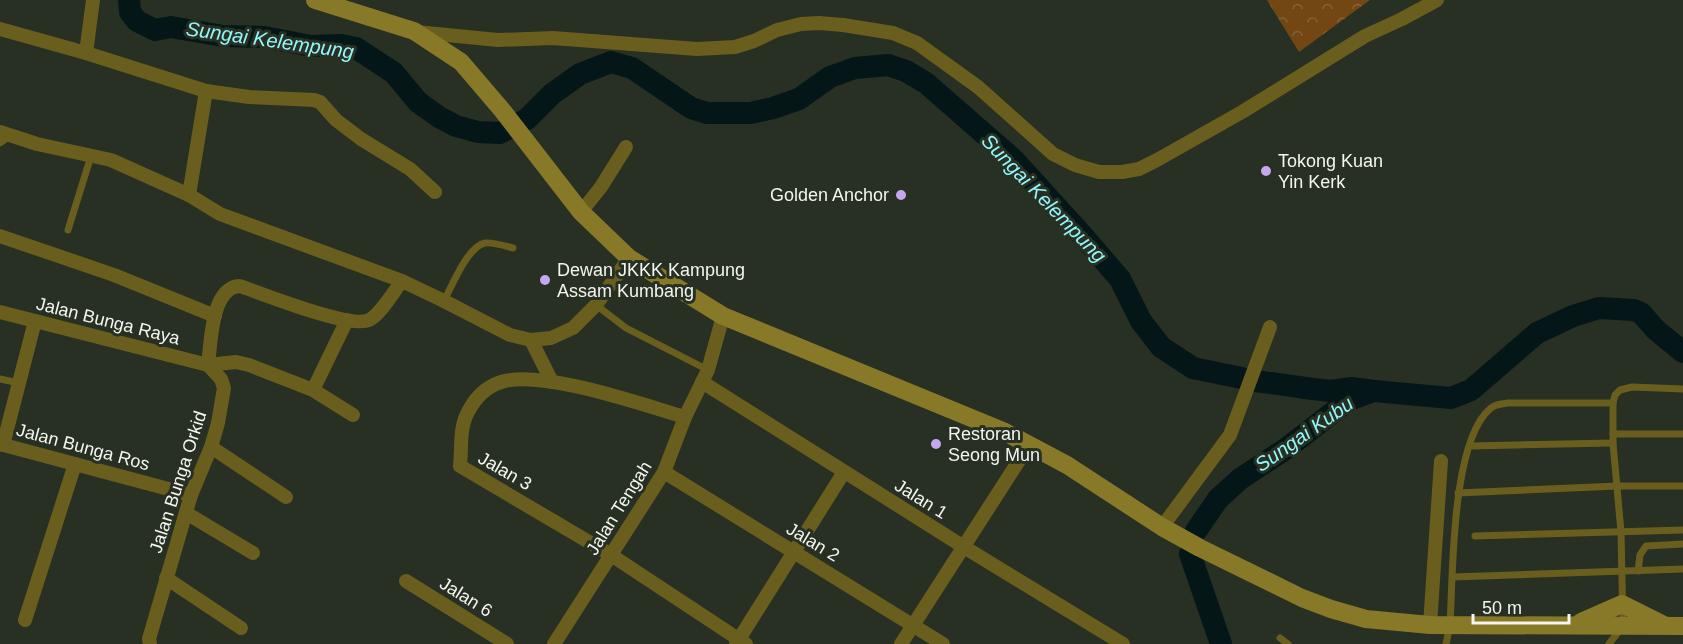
<svg xmlns="http://www.w3.org/2000/svg" width="1683" height="644" viewBox="0 0 1683 644" font-family="Helvetica,sans-serif">
	<style>
		.forest { fill: url(#forest-crowns) }
		.lines { fill: none; stroke-linecap: round; stroke-linejoin: round }
		.river { stroke: #041617; stroke-width: 22 }
		.service { stroke: #695e1d; stroke-width: 7 }
		.minor { stroke: #695e1d; stroke-width: 14 }
		.secondary { stroke: #877927; stroke-width: 18 }
		.poi-dot { fill: #c5a7f1; stroke: #282f23; stroke-width: 2 }
		.labels { text-anchor: middle; dominant-baseline: central; stroke-width: 6; stroke-linejoin: round; paint-order: stroke }
		.poi-label { font-size: 18px; fill: #f2f6ef; stroke: #282f23; text-anchor: start }
		.street-label { font-size: 18px; fill: #f2f6ef; stroke: #282f23 }
		.water-label { font-size: 20px; font-style: italic; fill: #92f6fc; stroke: #282f23 }
	</style>
	<defs>
		<pattern id="forest-crowns" width="20" height="18" patternUnits="userSpaceOnUse" patternTransform="scale(1.5)"><rect width="20" height="18" fill="#724713"/><path d="M2 6a3 3 0 1 1 6 0M12 15a3 3 0 1 1 6 0" fill="none" stroke="#876236"/></pattern>
	</defs>
	<rect width="100%" height="100%" fill="#282f23"/>
	<polygon class="forest" points="1267,0 1370,0 1299,52"/>
	<g class="lines">
		<g class="river">
			<polyline points="129,0 130,12 137,21 155,30 171,27 223,36 264,37 311,46 341,45 356,48 394,73 418,102 439,117 456,126 478,132 500,133 527,119 552,94 580,74 611,62 632,68 691,108 707,113 751,113 773,108 799,99 830,77 855,68 888,65 906,71 926,83 1013,159 1083,236 1120,279 1141,321 1161,347 1193,368 1256,381 1313,389 1331,391 1351,388 1374,391"/>
			<polyline points="1196,531 1218,499 1240,479 1287,448 1349,400 1374,391 1451,398 1471,390 1537,333 1573,316 1599,308 1634,310 1641,313 1656,330 1683,352"/>
			<polyline points="1190,554 1221,644"/>
		</g>
		<g class="service">
			<polyline points="0,143 10,136"/>
			<polyline points="68,230 91,156"/>
			<path d="M444 301C452 286 467 247 485 243 493 242 505 246 513 248"/>
			<polyline points="596,305 626,328 708,370"/>
			<polyline points="0,379 19,383"/>
			<polyline points="1613,434 1683,434"/>
			<polyline points="1470,446 1613,443"/>
			<polyline points="1458,493 1618,486 1683,486"/>
			<polyline points="1475,536 1683,530"/>
			<polyline points="1638,571 1640,555 1646,546 1683,544"/>
			<polyline points="1453,577 1683,569"/>
			<polyline points="1280,638 1288,644"/>
			<path d="M1446 644 1450 625C1453 576 1451 440 1491 408 1496 404 1502 404 1508 403H1613"/>
			<polyline points="1609,644 1623,626 1621,532 1613,443 1613,403 1615,395 1620,390 1632,387 1683,389"/>
		</g>
		<g class="minor">
			<polyline points="0,29 86,53 206,91 249,97 314,100 320,102 336,120 361,139 410,169 435,192"/>
			<polyline points="416,32 498,40 553,38 697,49 735,47 754,41 777,30 801,24 819,23 843,25 893,33 917,43 978,87 1053,154 1075,165 1099,172 1122,172 1139,169 1157,160 1242,112 1365,36 1402,19 1437,0"/>
			<polyline points="86,53 93,0"/>
			<polyline points="0,132 37,144 111,160 189,195 220,214 402,281 444,301 510,335 531,340 551,338 573,328 596,305 629,258"/>
			<polyline points="189,195 206,91"/>
			<polyline points="581,212 601,187 626,147"/>
			<polyline points="0,236 114,275 215,316"/>
			<polyline points="0,312 208,365 236,362 249,365 313,390 353,415"/>
			<polyline points="531,340 552,382"/>
			<polyline points="702,382 964,547 1123,644"/>
			<polyline points="313,390 347,320"/>
			<path d="M685 417C643 405 541 369 501 382 486 387 475 398 468 412 459 428 462 448 460 466L611 555 746 644"/>
			<polyline points="0,444 191,495"/>
			<polyline points="3,445 35,321"/>
			<polyline points="211,447 286,497"/>
			<polyline points="664,472 943,644"/>
			<polyline points="186,513 253,553"/>
			<polyline points="1162,527 1230,435 1270,327"/>
			<polyline points="166,578 241,628"/>
			<polyline points="406,581 507,644"/>
			<polyline points="25,620 75,464"/>
			<polyline points="1430,625 1441,461"/>
			<path d="M150 644 149 639 191 495 211 447 218 423 224 388 221 379 208 365C211 343 211 287 240 286 263 294 350 329 369 320 380 315 394 291 402 281"/>
			<polyline points="554,644 664,472 685,417 708,370 723,316"/>
			<polyline points="736,644 844,472"/>
			<polyline points="901,644 1029,445"/>
		</g>
		<g class="secondary">
			<polyline points="315,0 414,31 461,62 502,110 581,212 629,258 723,316 1003,431 1067,465 1162,527 1200,548 1302,598 1331,609 1366,619 1430,625 1683,626"/>
			<polyline points="1581,622 1622,604 1664,625"/>
		</g>
	</g>
	<g class="poi-dot">
		<circle cx="1266" cy="171" r="6"/>
		<circle cx="901" cy="195" r="6"/>
		<circle cx="545" cy="280" r="6"/>
		<circle cx="936" cy="444" r="6"/>
	</g>
	<g class="labels">
		<g class="poi-label">
			<text x="1278" y="161">Tokong Kuan<tspan x="1278" dy="21">Yin Kerk</tspan></text>
			<text x="889" y="195" text-anchor="end">Golden Anchor</text>
			<text x="557" y="270">Dewan JKKK Kampung<tspan x="557" dy="21">Assam Kumbang</tspan></text>
			<text x="948" y="434">Restoran<tspan x="948" dy="21">Seong Mun</tspan></text>
		</g>
		<g class="street-label">
			<text transform="translate(108 321) rotate(14)">Jalan Bunga Raya</text>
			<text transform="translate(83 447) rotate(15)">Jalan Bunga Ros</text>
			<text transform="translate(505 471) rotate(30)">Jalan 3</text>
			<text transform="translate(178 482) rotate(-72)">Jalan Bunga Orkid</text>
			<text transform="translate(921 499) rotate(32)">Jalan 1</text>
			<text transform="translate(619 508) rotate(-58)">Jalan Tengah</text>
			<text transform="translate(813 542) rotate(31)">Jalan 2</text>
			<text transform="translate(466 597) rotate(32)">Jalan 6</text>
		</g>
		<g class="water-label">
			<text transform="translate(270 40) rotate(8)">Sungai Kelempung</text>
			<text transform="translate(1044 198) rotate(46)">Sungai Kelempung</text>
			<text transform="translate(1304 434) rotate(-35)">Sungai Kubu</text>
		</g>
	</g>
	<path d="M1473 614v9h96v-9" fill="none" stroke="#f2f6ef" stroke-width="3"/>
	<text x="1482" y="614" font-size="18" fill="#f2f6ef" stroke="#282f23" stroke-width="4.5" paint-order="stroke">50 m</text>
</svg>
